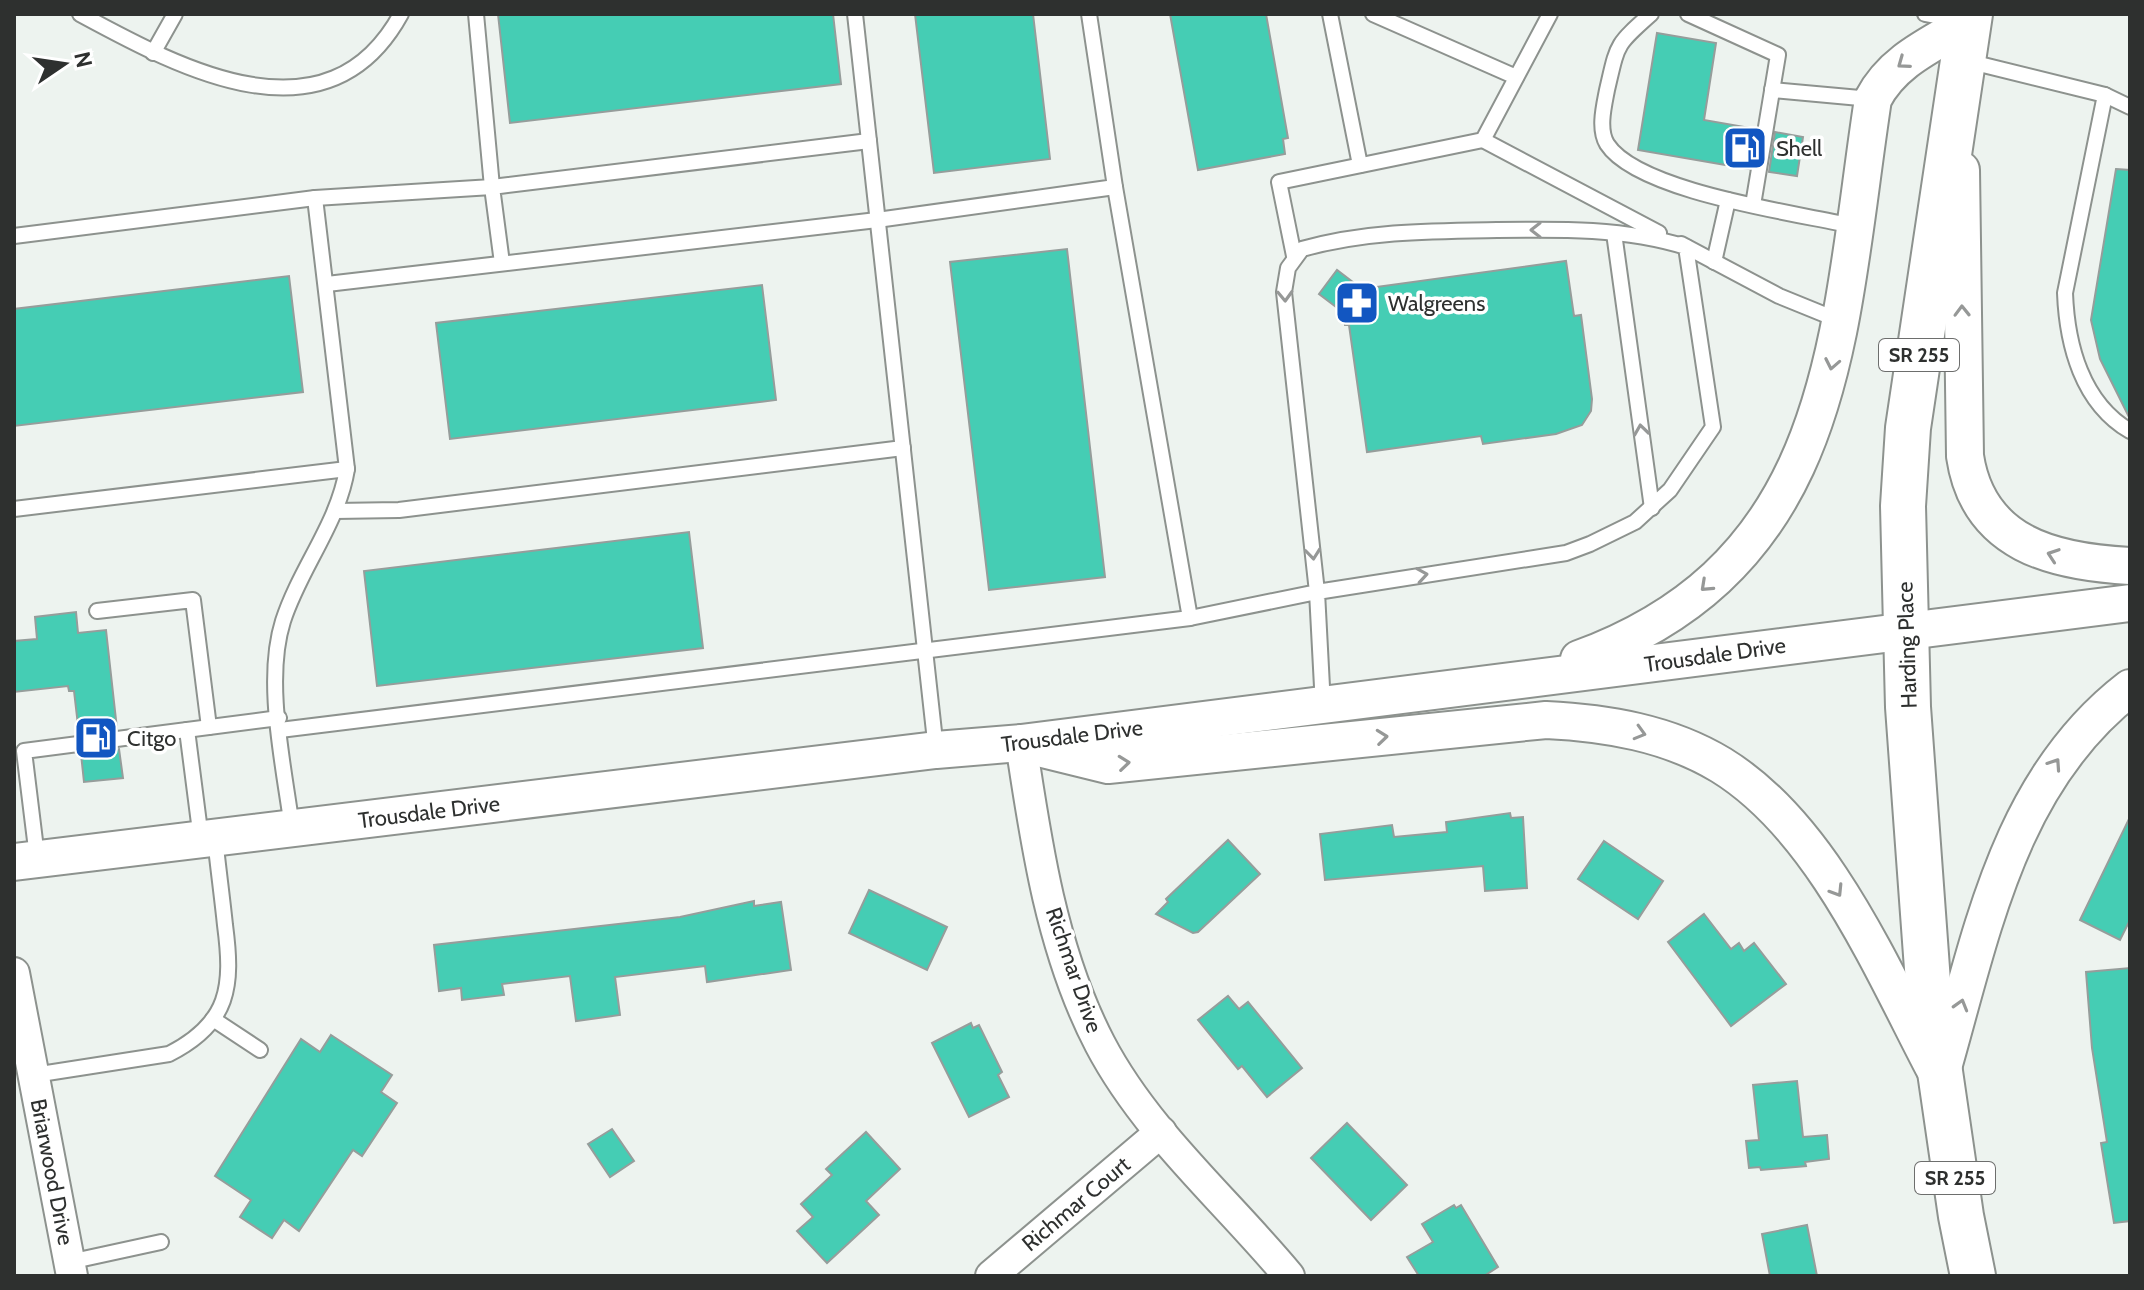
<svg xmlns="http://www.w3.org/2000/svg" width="2144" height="1290" viewBox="0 0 2144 1290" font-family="Cabin,sans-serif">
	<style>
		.building { fill: #45cdb4; stroke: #969d9b; stroke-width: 2 }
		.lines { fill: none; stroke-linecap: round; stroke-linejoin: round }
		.service-casing { stroke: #8d928e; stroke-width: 18 }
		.minor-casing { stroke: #8d928e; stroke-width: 34 }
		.tertiary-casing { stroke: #8d928e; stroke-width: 40 }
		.primary-casing { stroke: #8d928e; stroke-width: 48 }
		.service { stroke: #fff; stroke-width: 14 }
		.minor { stroke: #fff; stroke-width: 30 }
		.tertiary { stroke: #fff; stroke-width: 36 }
		.primary { stroke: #fff; stroke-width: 44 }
		.oneway { stroke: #969897 }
		.labels { text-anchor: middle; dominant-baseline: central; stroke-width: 7; stroke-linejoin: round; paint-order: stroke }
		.shield { fill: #fff; stroke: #6d6e6d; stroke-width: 2 }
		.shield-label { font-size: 20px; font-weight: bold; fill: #2e302f }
		.poi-label { font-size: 22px; fill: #2e302f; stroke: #fff; text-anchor: start }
		.street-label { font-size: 22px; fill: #2e302f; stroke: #fff }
	</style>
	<rect width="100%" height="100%" fill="#edf3ef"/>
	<g class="building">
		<polygon points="498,14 833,14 841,84 510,123"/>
		<polygon points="915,14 1033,14 1050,159 934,173"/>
		<polygon points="1170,14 1266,14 1288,138 1283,139 1285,154 1198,170"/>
		<polygon points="1657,33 1716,43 1704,120 1756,129 1749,169 1638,150"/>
		<polygon points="1775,132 1803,137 1797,176 1769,172"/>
		<polygon points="2116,169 2130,170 2130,419 2100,359 2091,320"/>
		<polygon points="1067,249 1105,577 989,590 950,262"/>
		<polygon points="1566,261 1574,316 1581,315 1592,399 1591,411 1582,425 1556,434 1483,444 1481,436 1367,452 1349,325 1345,325 1344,313 1319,294 1337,270 1362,289"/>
		<polygon points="289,276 303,392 14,426 14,309"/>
		<polygon points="762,285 776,400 450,439 436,323"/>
		<polygon points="689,532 703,648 377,686 364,571"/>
		<polygon points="76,612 78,633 106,630 117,729 79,734 74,691 69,691 68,686 14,692 14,641 37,639 35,617"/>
		<polygon points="119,749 123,778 84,782 81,754"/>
		<polygon points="1510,813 1511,818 1523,817 1527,888 1485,891 1483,866 1325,880 1320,834 1392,825 1394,837 1447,832 1446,822"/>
		<polygon points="2130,817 2130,920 2120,940 2080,920"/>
		<polygon points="1228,840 1260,874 1198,932 1193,933 1156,914 1168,902 1166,899"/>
		<polygon points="1604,841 1663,881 1638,919 1578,879"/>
		<polygon points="869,890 947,927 927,970 849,933"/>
		<polygon points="754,901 754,906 781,902 791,970 707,982 705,966 615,977 620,1015 576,1021 570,976 502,984 504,995 462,1000 461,988 439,991 434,945 680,917"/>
		<polygon points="1704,914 1731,949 1739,943 1744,951 1754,943 1786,984 1731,1026 1668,942"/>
		<polygon points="2130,968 2130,1221 2114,1223 2101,1143 2107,1142 2092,1048 2086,972"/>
		<polygon points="1228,996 1239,1009 1248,1002 1302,1068 1267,1097 1242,1066 1238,1069 1198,1020"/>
		<polygon points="971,1023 973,1028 979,1025 1002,1072 998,1075 1009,1097 969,1117 932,1043"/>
		<polygon points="331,1035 392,1075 381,1092 397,1103 362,1156 353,1150 299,1231 284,1220 272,1238 240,1217 251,1200 215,1176 301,1039 320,1052"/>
		<polygon points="1797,1081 1803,1137 1827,1135 1829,1159 1805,1162 1806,1166 1761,1170 1760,1167 1749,1168 1746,1141 1759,1140 1753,1085"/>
		<polygon points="1347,1123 1407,1185 1371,1220 1311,1158"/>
		<polygon points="612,1129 634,1161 610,1177 588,1144"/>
		<polygon points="866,1132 900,1169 866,1201 879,1215 827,1263 797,1231 813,1217 801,1204 832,1175 826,1169"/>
		<polygon points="1454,1205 1456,1208 1461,1205 1498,1267 1484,1276 1419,1276 1407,1257 1433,1242 1422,1224"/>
		<polygon points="1807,1225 1817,1276 1770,1276 1762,1234"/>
	</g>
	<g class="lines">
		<g class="service-casing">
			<g id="service">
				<path d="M80 14C178 67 327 149 401 14"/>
				<polyline points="855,14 936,750"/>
				<polyline points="1330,14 1360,165"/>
				<polyline points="1373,14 1516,77"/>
				<path d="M1651 14C1615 46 1618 43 1607 90 1604 106 1598 129 1607 144 1638 192 1796 213 1853 226"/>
				<polyline points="1688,14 1778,55 1753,205"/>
				<polyline points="1925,14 1961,21"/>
				<polyline points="153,53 175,14"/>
				<path d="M1967 61 2105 95 2065 293C2067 345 2082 403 2130 431"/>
				<polyline points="1772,90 1871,99"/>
				<polyline points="2105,95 2130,107"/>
				<polyline points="1483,140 1659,233"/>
				<polyline points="315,198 347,469"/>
				<polyline points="1614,233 1652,508"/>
				<polyline points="14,236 315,198 492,187 476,14"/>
				<polyline points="1681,244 1779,296 1838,320"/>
				<polyline points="1294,256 1279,182 1483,140 1550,14"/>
				<polyline points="1714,262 1728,200"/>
				<polyline points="502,263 492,187 869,141"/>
				<polyline points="327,284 877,220 1115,187 1089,14"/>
				<path d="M14 509 347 469C338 524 300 568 283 621 264 681 284 766 292 828"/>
				<polyline points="335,511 399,510 903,448"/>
				<polyline points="97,611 193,600 209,727"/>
				<path d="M1190 618 1317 592 1566 553 1590 544 1635 522 1670 490 1713 427 1686 247C1625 228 1561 229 1497 230 1431 231 1366 231 1302 249L1288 268 1284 292 1317 592 1323 706"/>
				<polyline points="187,730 201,839"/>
				<polyline points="280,730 1190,618 1115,187"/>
				<polyline points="37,857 24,751 279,718"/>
				<polyline points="213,1019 260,1050"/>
				<path d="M34 1075 169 1054C230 1023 233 986 225 925 222 896 218 867 215 838"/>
				<polyline points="69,1262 161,1242"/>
			</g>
		</g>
		<g class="minor-casing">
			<g id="minor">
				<path d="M1021 743C1036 844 1052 952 1100 1044 1146 1132 1226 1200 1289 1276"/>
				<polyline points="14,973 72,1276"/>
				<polyline points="991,1276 1161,1132"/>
			</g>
		</g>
		<g class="tertiary-casing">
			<g id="tertiary">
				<path d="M1961 170 1965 456C1978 544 2053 562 2130 566"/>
				<path d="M1579 659C1841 563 1837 334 1873 99 1893 60 1933 44 1969 22"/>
				<path d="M1043 749 1108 765 1546 720C1607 723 1668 733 1721 765 1822 827 1881 967 1934 1068"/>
				<polyline points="14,862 936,750 1021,743 2130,603"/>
				<path d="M1942 1071C1982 932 2009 781 2130 688"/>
			</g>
		</g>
		<g class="primary-casing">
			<polyline id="primary" points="1970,14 1908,428 1903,506 1908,707 1929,996 1961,1216 1973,1276"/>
		</g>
		<use href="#service" class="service"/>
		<use href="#minor" class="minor"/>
		<use href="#tertiary" class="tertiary"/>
		<use href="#primary" class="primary"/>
	</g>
	<defs><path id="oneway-chevron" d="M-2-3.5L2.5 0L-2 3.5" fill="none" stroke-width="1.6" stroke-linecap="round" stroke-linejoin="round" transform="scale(2)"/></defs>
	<g class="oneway">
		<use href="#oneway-chevron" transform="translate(1903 63) rotate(144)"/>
		<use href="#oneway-chevron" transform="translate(1536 230) rotate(180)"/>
		<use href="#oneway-chevron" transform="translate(1285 296) rotate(88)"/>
		<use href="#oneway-chevron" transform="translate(1962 311) rotate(-91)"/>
		<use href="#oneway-chevron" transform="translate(1832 364) rotate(101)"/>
		<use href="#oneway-chevron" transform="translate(1641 430) rotate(-98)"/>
		<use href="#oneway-chevron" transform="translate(1313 554) rotate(84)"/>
		<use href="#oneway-chevron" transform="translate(2053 555) rotate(-161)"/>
		<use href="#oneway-chevron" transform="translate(1422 575) rotate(-9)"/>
		<use href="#oneway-chevron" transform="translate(1706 586) rotate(137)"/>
		<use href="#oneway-chevron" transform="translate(1640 733) rotate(16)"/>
		<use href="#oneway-chevron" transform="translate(1382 737) rotate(-6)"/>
		<use href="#oneway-chevron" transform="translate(1124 763) rotate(-6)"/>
		<use href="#oneway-chevron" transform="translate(2055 764) rotate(-56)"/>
		<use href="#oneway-chevron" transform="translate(1837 891) rotate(58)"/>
		<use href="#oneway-chevron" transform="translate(1961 1005) rotate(-74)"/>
	</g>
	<defs>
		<g id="fuel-square" transform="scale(2.3)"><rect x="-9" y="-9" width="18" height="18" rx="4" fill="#1256c1" stroke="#fff"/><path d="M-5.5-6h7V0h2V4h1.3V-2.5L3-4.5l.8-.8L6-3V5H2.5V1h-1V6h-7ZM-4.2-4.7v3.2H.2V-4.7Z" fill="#fff"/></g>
		<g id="pharmacy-square" transform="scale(2.3)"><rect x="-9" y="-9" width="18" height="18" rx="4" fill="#1256c1" stroke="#fff"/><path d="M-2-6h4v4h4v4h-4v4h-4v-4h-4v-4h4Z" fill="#fff"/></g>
	</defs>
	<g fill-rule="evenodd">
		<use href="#fuel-square" x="1745" y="148"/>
		<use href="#pharmacy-square" x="1357" y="303"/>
		<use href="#fuel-square" x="96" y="738"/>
	</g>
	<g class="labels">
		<g class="shield">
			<rect x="1879" y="339" width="80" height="32" rx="6"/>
			<rect x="1915" y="1162" width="80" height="32" rx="6"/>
		</g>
		<g class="shield-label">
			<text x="1919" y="355">SR 255</text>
			<text x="1955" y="1178">SR 255</text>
		</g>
		<g class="poi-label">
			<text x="1776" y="148">Shell</text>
			<text x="1388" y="303">Walgreens</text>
			<text x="127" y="738">Citgo</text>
		</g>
		<g class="street-label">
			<text transform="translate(1907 645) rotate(-92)">Harding Place</text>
			<text transform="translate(1715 655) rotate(-8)">Trousdale Drive</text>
			<text transform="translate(1072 736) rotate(-7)">Trousdale Drive</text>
			<text transform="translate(429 812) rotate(-7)">Trousdale Drive</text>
			<text transform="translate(1074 970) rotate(71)">Richmar Drive</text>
			<text transform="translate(52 1172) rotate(79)">Briarwood Drive</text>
			<text transform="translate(1076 1204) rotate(-40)">Richmar Court</text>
		</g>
	</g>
	<rect width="2144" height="1290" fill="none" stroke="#2e302f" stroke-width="32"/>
	<g transform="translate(64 64) rotate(77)" stroke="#ffffff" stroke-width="6" paint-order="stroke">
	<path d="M0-6L14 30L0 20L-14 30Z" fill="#2e302f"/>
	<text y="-12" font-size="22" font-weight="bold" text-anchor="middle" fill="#2e302f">N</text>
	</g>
</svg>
